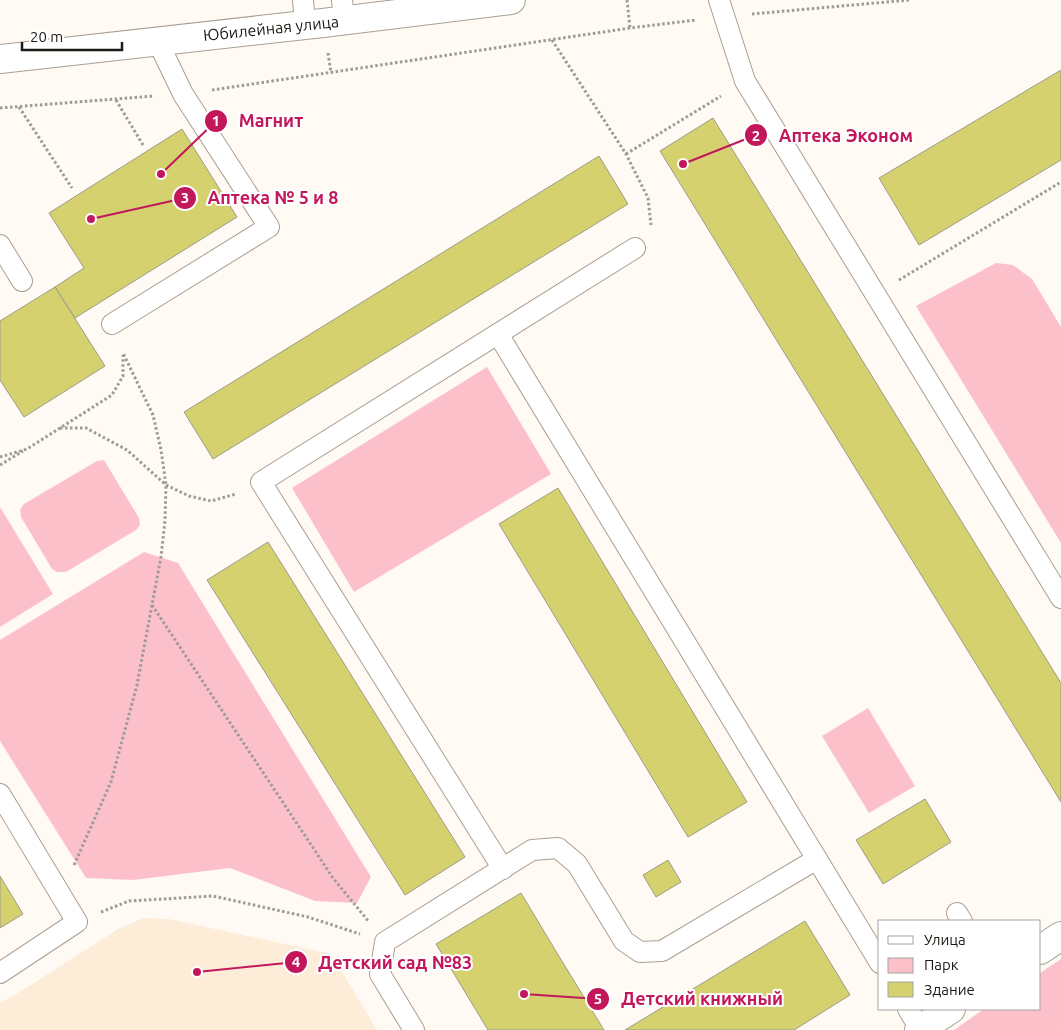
<svg xmlns="http://www.w3.org/2000/svg" width="1061" height="1030" viewBox="0 0 1061 1030" font-family="Ubuntu,sans-serif">
	<style>
		.built { fill: #fdedd8 }
		.green { fill: #fcc0cb }
		.building { fill: #d5d16e; stroke: #9c9c8c }
		.lines { fill: none; stroke-linecap: round; stroke-linejoin: round }
		.service-casing { stroke: #a99f91; stroke-width: 22 }
		.minor-casing { stroke: #a99f91; stroke-width: 30 }
		.tertiary-casing { stroke: #a99f91; stroke-width: 30 }
		.path { stroke: #9e9a94; stroke-width: 3; stroke-dasharray: 2.5 2.5; stroke-linecap: butt }
		.service { stroke: #fff; stroke-width: 20 }
		.minor { stroke: #fff; stroke-width: 28 }
		.tertiary { stroke: #fff; stroke-width: 28 }
		.labels { text-anchor: middle; dominant-baseline: central; stroke-width: 4; stroke-linejoin: round; paint-order: stroke }
		.street-label { font-size: 16px; fill: #1d1914; stroke: #fff }
		.leader { fill: none; stroke: #c2185b; stroke-width: 2 }
		.callout-dot { fill: #c2185b; stroke: #fff; stroke-width: 2 }
		.mark-label { font-size: 15px; text-anchor: middle; font-weight: bold; fill: #fff }
		.callout-label { font-size: 18px; text-anchor: middle; font-weight: bold; fill: #c2185b; stroke: #fff; stroke-width: 4; stroke-linejoin: round; paint-order: stroke }
	</style>
	<rect width="100%" height="100%" fill="#fffaf4"/>
	<polygon class="built" points="144,918 169,919 331,954 377,1030 0,1030 0,1003 23,990 118,929"/>
	<g class="green">
		<polygon points="996,263 1013,265 1032,279 1061,327 1061,543 916,306"/>
		<polygon points="487,367 551,474 354,592 292,488"/>
		<polygon points="104,460 139,518 140,525 136,530 66,572 57,572 52,569 21,517 20,510 24,504 97,461"/>
		<polygon points="0,507 53,594 0,627"/>
		<polygon points="144,552 178,563 371,877 357,903 315,901 230,868 133,880 86,878 0,741 0,640"/>
		<polygon points="868,708 915,786 869,813 822,736"/>
		<polygon points="1061,959 1061,1030 954,1030 984,1009 1040,1009 1040,973"/>
	</g>
	<g class="building">
		<polygon points="1061,70 1061,160 919,245 879,178"/>
		<polygon points="713,118 1061,683 1061,802 660,151"/>
		<polygon points="182,129 237,217 75,318 55,287 84,268 49,213"/>
		<polygon points="599,156 628,204 213,459 184,412"/>
		<polygon points="55,287 105,366 24,417 0,380 0,321"/>
		<polygon points="558,488 747,802 688,837 499,524"/>
		<polygon points="268,542 465,857 405,895 207,580"/>
		<polygon points="925,799 951,842 883,884 856,840"/>
		<polygon points="668,860 681,882 656,897 643,875"/>
		<polygon points="0,876 23,914 0,928"/>
		<polygon points="521,893 557,953 604,1030 488,1030 436,944"/>
		<polygon points="805,921 850,995 794,1030 625,1030"/>
	</g>
	<g class="lines">
		<g class="service-casing">
			<g id="service">
				<polyline points="303,0 305,24"/>
				<polyline points="342,0 344,20"/>
				<polyline points="719,0 745,81 1061,598"/>
				<polyline points="0,245 22,281"/>
				<polyline points="112,324 269,227 183,94 157,40"/>
				<polyline points="498,334 880,963"/>
				<polyline points="0,794 77,922 0,973"/>
				<polyline points="503,869 261,482 635,248"/>
				<polyline points="957,913 962,921"/>
				<polyline points="908,1009 920,1029"/>
				<polyline points="414,1030 380,974 385,942 532,850 558,848 577,864 624,941 640,952 662,951 817,859"/>
			</g>
		</g>
		<g class="minor-casing">
			<g id="minor">
				<polyline points="1040,950 1061,936"/>
				<polyline points="919,1030 951,1009"/>
			</g>
		</g>
		<g class="tertiary-casing">
			<polyline id="tertiary" points="0,59 323,23 511,0"/>
		</g>
		<g class="path">
			<polyline points="627,0 630,28"/>
			<polyline points="752,14 909,0"/>
			<polyline points="552,40 626,154 648,198 651,225"/>
			<polyline points="328,53 331,73"/>
			<polyline points="212,90 630,28 696,20"/>
			<polyline points="116,100 143,145"/>
			<polyline points="19,107 72,188"/>
			<polyline points="0,108 154,96"/>
			<polyline points="626,154 721,96"/>
			<polyline points="899,280 1061,182"/>
			<polyline points="60,428 86,428 127,450 166,485 189,496 211,501 236,494"/>
			<polyline points="0,457 27,449 112,395 123,376 123,355"/>
			<polyline points="0,465 23,451"/>
			<polyline points="152,605 333,878 369,922"/>
			<polyline points="74,865 111,782 137,685 161,557 165,521 166,485 161,450 153,415 123,353"/>
			<polyline points="101,912 129,901 213,896 308,917 360,934"/>
		</g>
		<use href="#service" class="service"/>
		<use href="#minor" class="minor"/>
		<use href="#tertiary" class="tertiary"/>
	</g>
	<g class="labels">
		<g class="street-label">
			<text transform="translate(271 28) rotate(-6)">Юбилейная улица</text>
		</g>
	</g>
	<path class="leader" d="M161 174L216 121M683 164L756 135M91 219L185 198M197 972L296 962M524 994L598 999"/>
	<g class="callout-dot">
		<circle cx="161" cy="174" r="5"/>
		<circle cx="683" cy="164" r="5"/>
		<circle cx="91" cy="219" r="5"/>
		<circle cx="197" cy="972" r="5"/>
		<circle cx="524" cy="994" r="5"/>
		<circle cx="216" cy="121" r="12"/>
		<circle cx="756" cy="135" r="12"/>
		<circle cx="185" cy="198" r="12"/>
		<circle cx="296" cy="962" r="12"/>
		<circle cx="598" cy="999" r="12"/>
	</g>
	<g class="mark-label">
		<text x="216" y="126">1</text>
		<text x="756" y="141">2</text>
		<text x="185" y="203">3</text>
		<text x="296" y="967">4</text>
		<text x="598" y="1004">5</text>
	</g>
	<g class="callout-label">
		<text x="271" y="127">Магнит</text>
		<text x="846" y="142">Аптека Эконом</text>
		<text x="273" y="204">Аптека № 5 и 8</text>
		<text x="395" y="969">Детский сад №83</text>
		<text x="702" y="1005">Детский книжный</text>
	</g>
	<rect x="878" y="920" width="162" height="90" fill="#ffffff" stroke="#a5a3a1"/>
	<rect x="888" y="936" width="25" height="8" fill="#ffffff" stroke="#a5a3a1"/>
	<text x="924" y="945" font-size="15" fill="#1d1914">Улица</text>
	<rect x="888" y="958" width="25" height="15" fill="#fcc0cb" stroke="#a5a3a1"/>
	<text x="924" y="970" font-size="15" fill="#1d1914">Парк</text>
	<rect x="888" y="982" width="25" height="15" fill="#d5d16e" stroke="#a5a3a1"/>
	<text x="924" y="995" font-size="15" fill="#1d1914">Здание</text>
	<path d="M22 42v8h100v-8" fill="none" stroke="#1d1914" stroke-width="2.5"/>
	<text x="30" y="42" font-size="15" fill="#1d1914" stroke="#ffffff" stroke-width="4" paint-order="stroke">20 m</text>
</svg>
